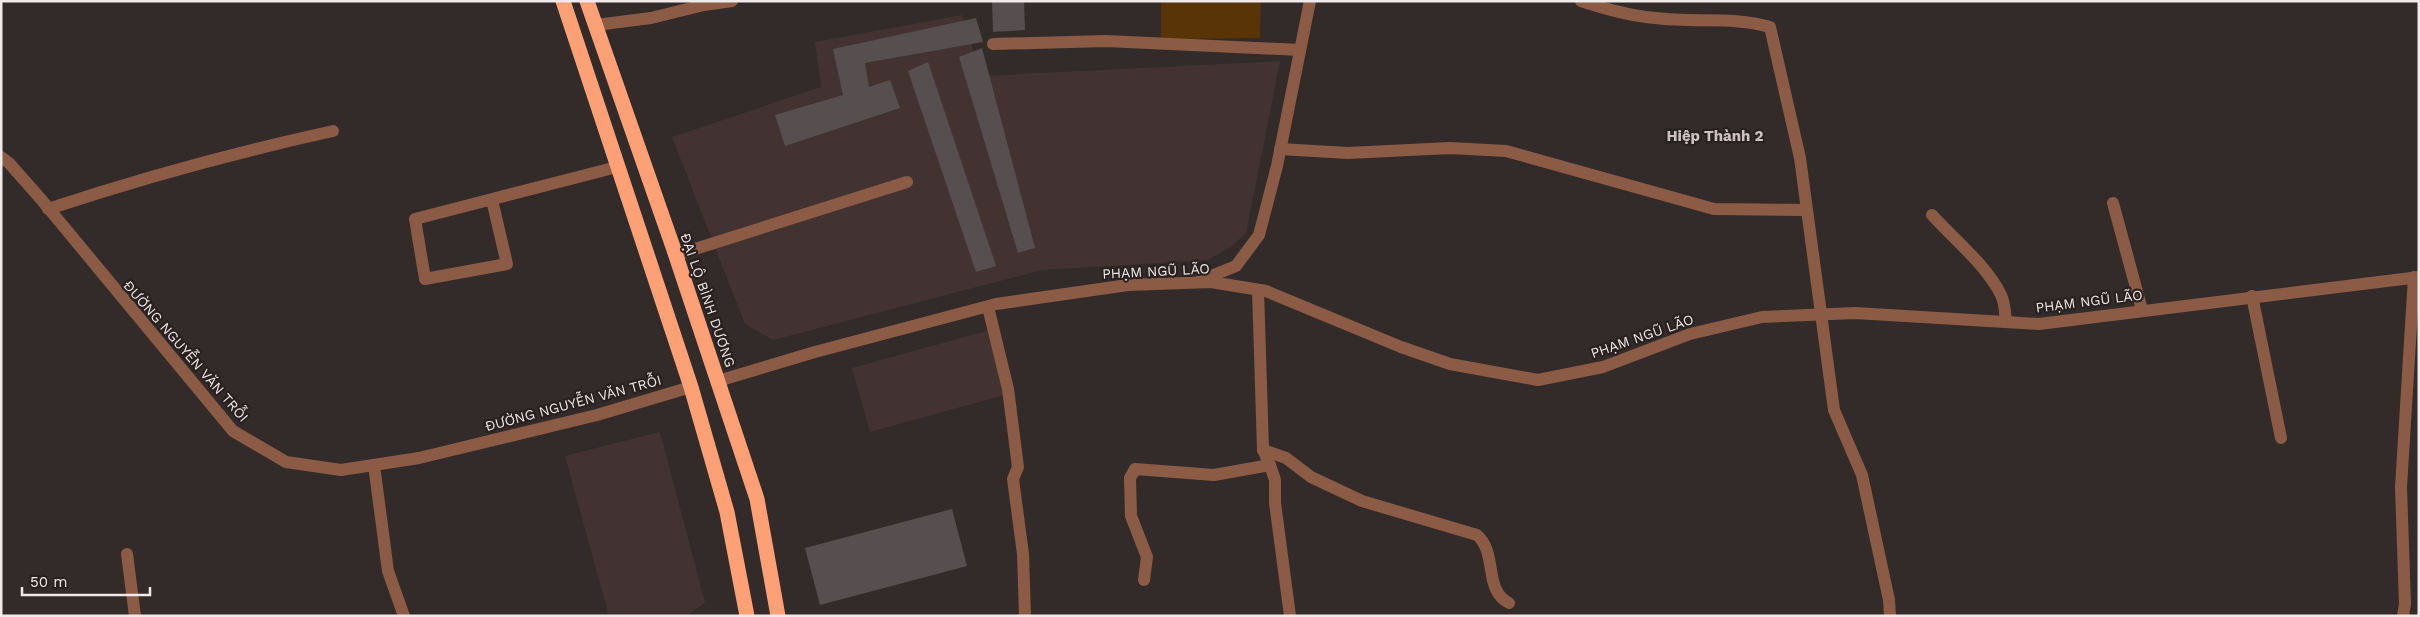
<svg xmlns="http://www.w3.org/2000/svg" width="2420" height="617" viewBox="0 0 2420 617" font-family="'Work Sans',sans-serif">
<rect width="100%" height="100%" fill="#332b2a"/>
<g fill="#423332">
<polygon points="962,15 981,76 1280,61 1246,233 1231,247 1207,260 1042,270 773,340 745,324 672,137 821,87 815,42"/>
<polygon points="990,330 1008,394 870,432 852,368"/>
<polygon points="660,432 705,603 686,616 609,616 565,456"/>
</g>
<polygon fill="#593406" points="1161,1 1261,1 1260,38 1161,39"/>
<g fill="#574e50">
<polygon points="992,1 1024,1 1025,30 993,32"/>
<polygon points="976,18 983,42 865,63 869,87 890,80 900,108 785,146 775,115 843,95 833,49"/>
<polygon points="982,48 1035,248 1018,253 959,57"/>
<polygon points="928,62 996,266 976,272 908,71"/>
<polygon points="952,509 967,566 820,605 805,548"/>
</g>
<g fill="none" stroke-linecap="round" stroke-linejoin="round">
<g stroke="#8b5b46" stroke-width="12">
<path d="M1581,1C1605,9 1631,16 1656,18C1695,23 1733,16 1770,27L1800,158L1834,410L1862,475L1889,600L1890,616"/>
<polyline points="596,25 651,18 704,5 732,1"/>
<polyline points="993,44 1106,41 1300,50"/>
<polyline points="1280,149 1348,153 1450,148 1506,151 1714,209 1806,210"/>
<polyline points="1,157 9,163 40,198 233,431 286,462 341,470 419,458 597,415 691,387"/>
<polyline points="492,200 507,264 425,279 415,219 617,167"/>
<polyline points="2113,203 2142,310"/>
<path d="M48,209C142,178 237,152 333,131"/>
<path d="M1932,215C1954,239 1987,266 2001,295C2005,303 2005,313 2006,322"/>
<polyline points="676,255 907,182"/>
<polyline points="1201,280 1236,266 1259,235 1277,166 1310,1"/>
<polyline points="2252,296 2281,438"/>
<polyline points="988,307 1008,389 1018,467 1013,479 1023,554 1025,616"/>
<polyline points="718,381 815,352 996,304 1128,285 1211,282 1266,291 1401,347 1450,364 1538,380 1603,367 1690,334 1762,317 1855,313 2039,324 2419,277"/>
<path d="M1263,450L1286,458L1311,477L1362,501L1477,535C1498,553 1483,590 1509,603"/>
<polyline points="374,465 388,571 404,616"/>
<polyline points="1270,465 1275,480 1275,503 1290,616"/>
<polyline points="127,554 135,616"/>
<polyline points="1144,580 1147,557 1131,516 1130,478 1135,469 1214,475 1270,465 1263,450 1258,290"/>
<polyline points="2403,616 2405,604 2401,487 2414,277"/>
</g>
<g stroke="#fea076" stroke-width="15">
<polyline points="563,1 691,387 727,512 747,616"/>
<polyline points="587,1 673,247 757,499 778,616"/>
</g>
</g>
<g text-anchor="middle" dominant-baseline="central" stroke-width="4.5" stroke-linejoin="round" paint-order="stroke">
<g font-size="14" fill="#f0eaea" stroke="#292120">
<text transform="translate(1156 271) rotate(-3)">PHẠM NGŨ LÃO</text>
<text transform="translate(708 300) rotate(71)">ĐẠI LỘ BÌNH DƯƠNG</text>
<text transform="translate(2089 301) rotate(-7)">PHẠM NGŨ LÃO</text>
<text transform="translate(1642 336) rotate(-19)">PHẠM NGŨ LÃO</text>
<text transform="translate(186 351) rotate(49)">ĐƯỜNG NGUYỄN VĂN TRỖI</text>
<text transform="translate(573 403) rotate(-15)">ĐƯỜNG NGUYỄN VĂN TRỖI</text>
</g>
<g font-size="15" font-weight="bold" fill="#cdc2c1" stroke="#292120">
<text x="1715" y="136">Hiệp Thành 2</text>
</g>
</g>
<rect width="2420" height="617" fill="none" stroke="#f0eaea" stroke-width="5"/>
<path d="M22 587v8h128v-8" fill="none" stroke="#f0eaea" stroke-width="2.5"/>
<text x="30" y="587" font-size="15" fill="#f0eaea" stroke="#292120" stroke-width="4" paint-order="stroke">50 m</text>
</svg>
